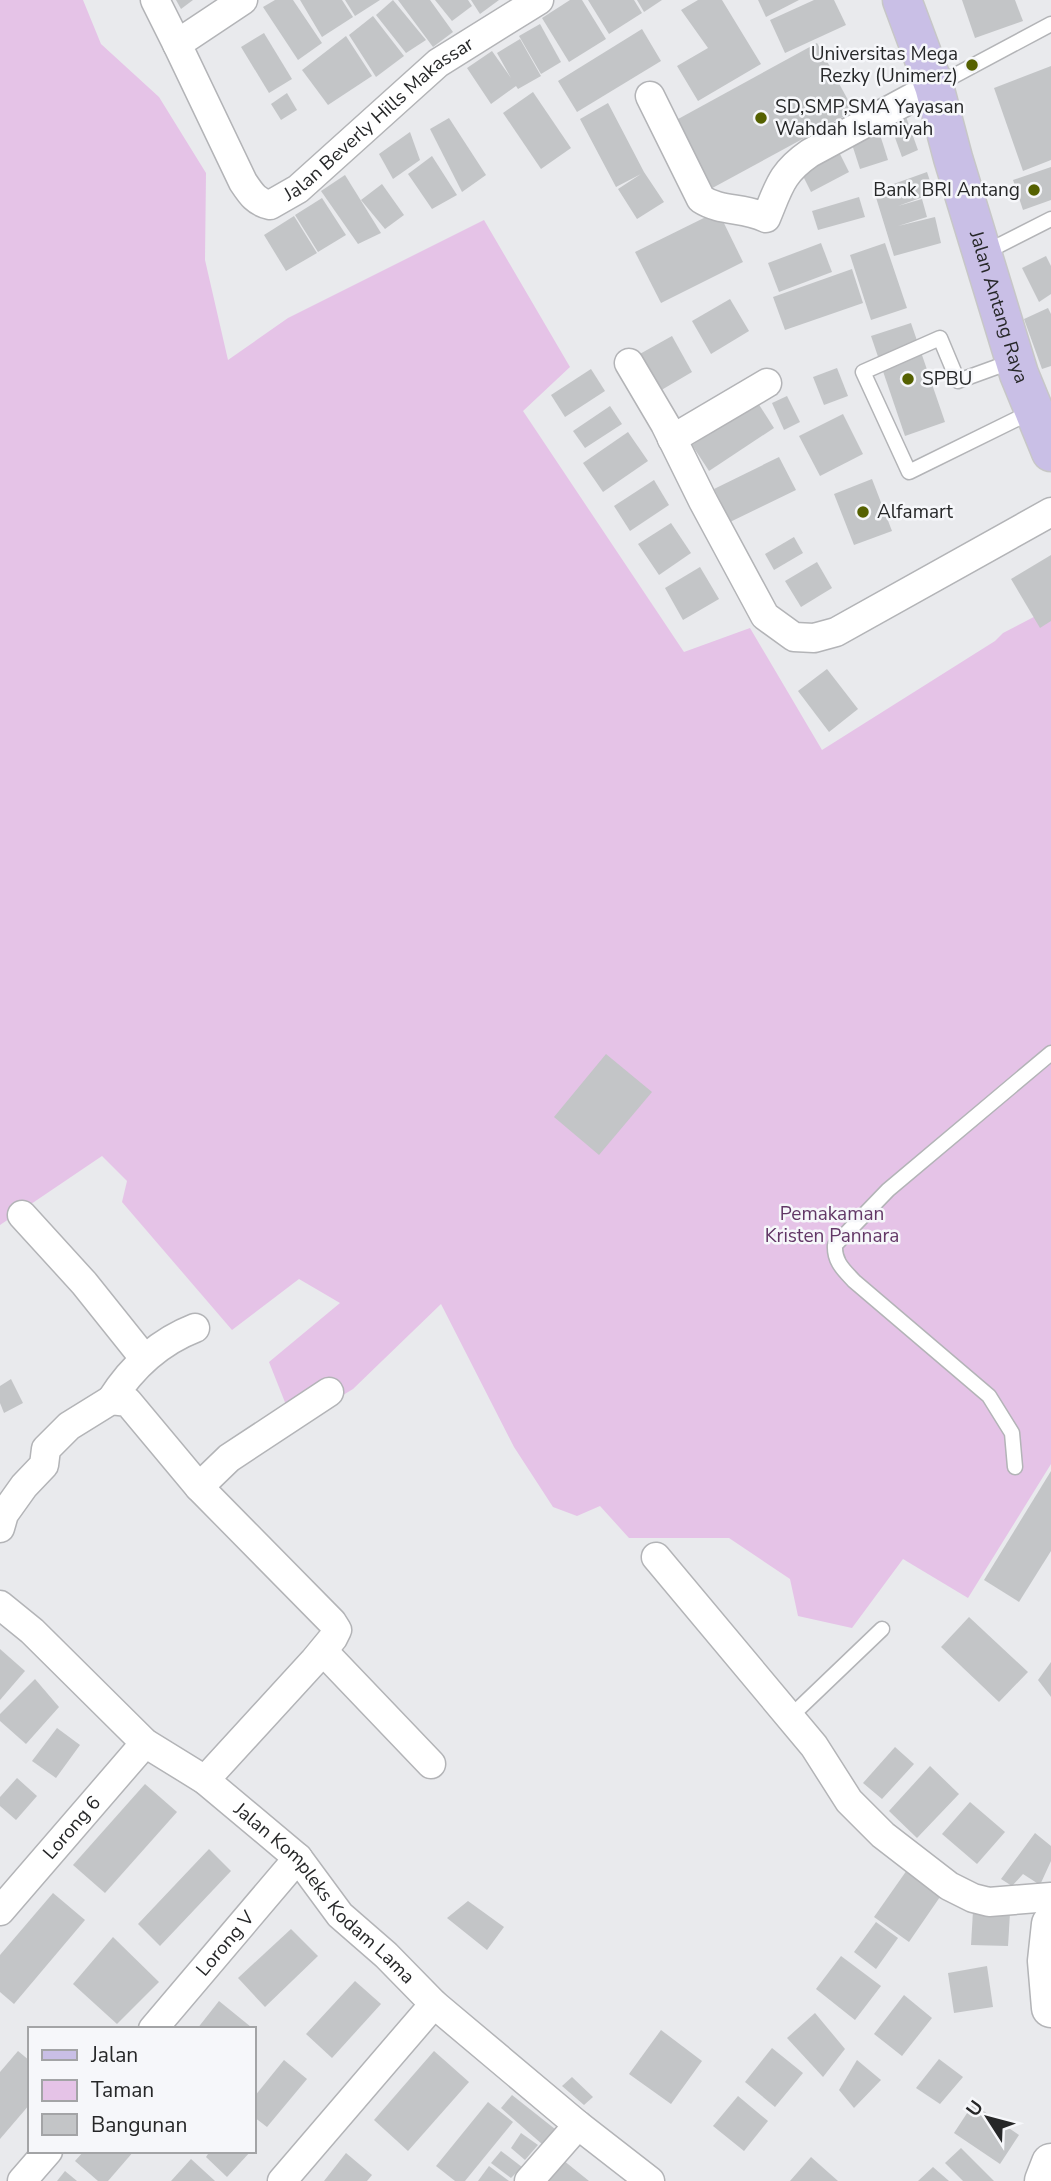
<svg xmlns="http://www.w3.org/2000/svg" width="1051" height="2181" viewBox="0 0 1051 2181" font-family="'Nunito Sans',sans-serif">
<rect width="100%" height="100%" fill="#e9eaed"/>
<polygon fill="#e5c3e7" points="0,0 83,0 101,44 159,97 206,173 205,260 228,360 288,318 484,220 570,367 523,411 684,652 750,628 822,750 995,641 1003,633 1051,608 1051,1464 968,1598 903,1559 852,1628 798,1616 790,1579 729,1538 629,1538 600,1506 577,1516 553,1507 514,1447 441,1304 353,1389 294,1425 269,1362 340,1303 299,1279 232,1330 122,1202 127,1181 102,1156 0,1225"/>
<g fill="#c3c5c7">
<polygon points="176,0 193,0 181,9"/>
<polygon points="275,0 293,0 322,43 298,60 263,7"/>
<polygon points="300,0 342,0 353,17 322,37"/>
<polygon points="345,0 380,0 355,16"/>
<polygon points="393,0 426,40 406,53 376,15"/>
<polygon points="398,0 430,0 453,32 433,47"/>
<polygon points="435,0 468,0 472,6 452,21"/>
<polygon points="471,0 499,0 480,14"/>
<polygon points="570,0 582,0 606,39 569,62 542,18"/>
<polygon points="588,0 634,0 642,13 609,34"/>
<polygon points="637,0 662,0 644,12"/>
<polygon points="698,0 722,0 761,64 698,101 677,66 708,48 681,10"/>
<polygon points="758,0 799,0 766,17"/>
<polygon points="814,0 834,0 846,25 785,53 770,20"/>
<polygon points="962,0 1015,0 1023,21 975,38"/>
<polygon points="373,16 404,56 376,77 349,35"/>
<polygon points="540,24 561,62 541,74 519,36"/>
<polygon points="642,29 661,61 577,112 558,81"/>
<polygon points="264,33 292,79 269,93 241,47"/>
<polygon points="346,36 372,76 328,105 302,70"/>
<polygon points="520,39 541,76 518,89 516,86 491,104 467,68 492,51 511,78 497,53"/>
<polygon points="817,43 854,111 705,192 669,124"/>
<polygon points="1051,66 1051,160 1023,171 994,88"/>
<polygon points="533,92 571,148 541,169 503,113"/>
<polygon points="287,93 297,110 281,120 271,104"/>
<polygon points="608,103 644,172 664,202 637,219 618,189 641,174 616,187 580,119"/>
<polygon points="905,114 918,150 902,157 889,121"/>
<polygon points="449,118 486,175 462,192 430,129"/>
<polygon points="877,125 888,160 860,169 849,135"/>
<polygon points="410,132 420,160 393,179 379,154"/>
<polygon points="837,148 849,172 811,192 799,168"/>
<polygon points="432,156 457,195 432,209 408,174"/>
<polygon points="1051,167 1051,200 1023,210 1013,180"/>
<polygon points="927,172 934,193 898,206 922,199 927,217 898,226 935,217 941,243 894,256 874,191"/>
<polygon points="345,175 381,233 358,244 321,191"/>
<polygon points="382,184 404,215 385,229 361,200"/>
<polygon points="859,197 865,217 818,230 812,211"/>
<polygon points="322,198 346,235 318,252 295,215"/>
<polygon points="718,211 743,262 661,303 635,252"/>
<polygon points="294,216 317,253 286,271 264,235"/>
<polygon points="821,243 832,272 779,292 768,263"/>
<polygon points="885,243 907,308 871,320 850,255"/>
<polygon points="1046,256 1051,266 1051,294 1039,302 1022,268"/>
<polygon points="852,269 863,303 785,330 773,297"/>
<polygon points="730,299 749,331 711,354 692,321"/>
<polygon points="1048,308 1051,314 1051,366 1042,369 1024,319"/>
<polygon points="911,323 945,422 905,436 871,336"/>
<polygon points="672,336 692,372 658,392 638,355"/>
<polygon points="837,368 848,396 824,405 813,377"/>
<polygon points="591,369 605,391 565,417 551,395"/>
<polygon points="787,396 800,422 784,430 772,403"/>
<polygon points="758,403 774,428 709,471 692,445"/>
<polygon points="610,406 622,424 585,448 573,431"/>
<polygon points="843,414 863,454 820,476 799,436"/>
<polygon points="628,432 648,461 603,492 583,463"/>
<polygon points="779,457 796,490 730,522 714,489"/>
<polygon points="872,479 892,531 854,545 834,494"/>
<polygon points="654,480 669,505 630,531 614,506"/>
<polygon points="671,523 691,553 659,575 638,544"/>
<polygon points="794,537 803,553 774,570 765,554"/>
<polygon points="1051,555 1051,621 1040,628 1011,579"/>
<polygon points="817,562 832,588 801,607 785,581"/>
<polygon points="700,567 719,599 683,620 665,588"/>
<polygon points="827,669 858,709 829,732 798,691"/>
<polygon points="606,1054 652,1092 599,1155 554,1117"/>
<polygon points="11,1379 23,1403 4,1413 0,1403 0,1386"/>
<polygon points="1051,1471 1051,1551 1019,1602 984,1580"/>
<polygon points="969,1617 1028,1672 999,1702 941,1647"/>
<polygon points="0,1649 25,1671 0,1700"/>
<polygon points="1051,1662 1051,1697 1038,1680"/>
<polygon points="35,1679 59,1707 26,1744 0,1721 0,1714"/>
<polygon points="57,1728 80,1745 56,1778 32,1761"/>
<polygon points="895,1747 914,1764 882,1799 863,1783"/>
<polygon points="930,1766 959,1794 917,1838 889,1811"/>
<polygon points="17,1778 37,1796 16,1820 0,1806 0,1797"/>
<polygon points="145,1784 177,1812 105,1893 73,1865"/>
<polygon points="970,1802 1005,1832 977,1864 942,1834"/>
<polygon points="1035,1833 1051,1846 1051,1861 1040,1885 1023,1874 1012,1886 1001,1879"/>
<polygon points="209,1849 231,1871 160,1946 138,1924"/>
<polygon points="907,1870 942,1894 909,1942 874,1917"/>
<polygon points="53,1893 85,1920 14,2004 0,1992 0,1955"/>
<polygon points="468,1901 504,1927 487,1950 447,1918"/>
<polygon points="973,1911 1010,1913 1008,1946 971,1945"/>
<polygon points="876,1922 898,1938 876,1969 854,1952"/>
<polygon points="291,1929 318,1956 265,2007 238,1978"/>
<polygon points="113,1937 159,1982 117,2024 73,1984"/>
<polygon points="841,1956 881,1986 855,2020 816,1989"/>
<polygon points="987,1966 993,2007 954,2013 948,1973"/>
<polygon points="355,1981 381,2004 332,2058 306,2034"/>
<polygon points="904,1995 932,2018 902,2056 874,2034"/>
<polygon points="219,2001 251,2027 250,2029 197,2029"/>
<polygon points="815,2013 845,2049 823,2077 787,2038"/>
<polygon points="661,2030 702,2061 671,2104 629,2074"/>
<polygon points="772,2048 803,2073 775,2107 745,2082"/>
<polygon points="18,2051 30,2061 30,2104 0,2139 0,2072"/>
<polygon points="434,2051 469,2082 408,2151 374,2120"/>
<polygon points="939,2059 963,2077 940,2104 916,2088"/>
<polygon points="284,2060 307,2079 267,2127 254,2117 254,2097"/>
<polygon points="857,2060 881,2080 854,2108 839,2090"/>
<polygon points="572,2077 593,2097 584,2105 562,2086"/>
<polygon points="512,2095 555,2129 543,2145 501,2108"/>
<polygon points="738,2096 768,2121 744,2151 713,2126"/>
<polygon points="488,2102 513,2122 465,2181 455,2181 436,2166"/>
<polygon points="973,2104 1019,2135 1000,2164 954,2133"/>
<polygon points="521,2133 538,2145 525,2160 511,2148"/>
<polygon points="961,2148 994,2181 963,2181 945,2163"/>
<polygon points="84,2151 134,2151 108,2181 98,2181 75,2161"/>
<polygon points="210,2151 251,2151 227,2177 206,2157"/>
<polygon points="501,2151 522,2167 511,2178 491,2163"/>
<polygon points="346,2153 372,2175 367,2181 324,2181"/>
<polygon points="811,2157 838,2181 790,2181"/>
<polygon points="191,2159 215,2181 171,2181"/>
<polygon points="563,2160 589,2181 546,2181"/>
<polygon points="489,2166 509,2181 478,2181"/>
<polygon points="933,2167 949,2181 918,2181"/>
<polygon points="65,2171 77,2181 57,2181"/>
</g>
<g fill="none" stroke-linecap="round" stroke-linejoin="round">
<defs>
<g id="service">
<polyline points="935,86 1051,24"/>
<polyline points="984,253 1051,219"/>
<polyline points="1013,361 958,381 940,338 863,372 909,472 1033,411"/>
<path d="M1015,1467L1012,1433L989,1396L854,1281C844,1270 834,1262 835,1245L888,1190L1051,1053"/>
<polyline points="790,1717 882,1629"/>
</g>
<g id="minor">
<polyline points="155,0 177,44"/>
<path id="s1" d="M243,0L177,44L243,182C251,194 256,202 270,205L298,189L438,63L539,0"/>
<path d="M650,96L701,199C721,212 745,207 766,218C779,187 781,173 810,153L934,86"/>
<polyline points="629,363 665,424 703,501 765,616 794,637 814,638 836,632 1051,512"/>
<polyline points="672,439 767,383"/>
<polyline points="22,1215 84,1283 144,1358"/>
<path d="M111,1400C132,1367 159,1342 195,1328"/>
<polyline points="0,1528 4,1514 24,1486 44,1465 46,1449 69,1426 111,1400 128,1402 199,1487"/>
<polyline points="656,1557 814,1746 849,1801 883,1835 949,1886 973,1898 989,1902 1051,1897"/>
<path id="s2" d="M0,1605L32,1631L145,1743L205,1780L298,1858L340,1915L386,1955L434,2004L578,2125L650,2181"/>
<polyline points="323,1651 431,1764"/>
<polyline points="205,1780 314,1661 333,1638 337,1630 332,1622 199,1487 229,1458 329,1392"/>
<path id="s3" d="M0,1911L145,1743"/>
<path id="s4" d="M153,2029L298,1858"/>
<polyline points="22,2181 48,2151"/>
<polyline points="282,2181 434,2004"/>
<polyline points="529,2181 578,2125"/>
</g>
<g id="secondary">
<polyline points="1051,1924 1047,1961 1051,2008"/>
<polyline points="1044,2181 1051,2163"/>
</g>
<g id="primary">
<path id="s5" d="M902,0L934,86L953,158L1019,374L1051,452"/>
</g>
</defs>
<use href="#service" stroke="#b3b4b7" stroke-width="17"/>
<use href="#minor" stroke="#b3b4b7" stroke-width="31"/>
<use href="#secondary" stroke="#b3b4b7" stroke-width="41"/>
<use href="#primary" stroke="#c7c7c7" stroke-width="41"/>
<use href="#service" stroke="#fff" stroke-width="14"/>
<use href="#minor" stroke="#fff" stroke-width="28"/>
<use href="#secondary" stroke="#fff" stroke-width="38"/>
<use href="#primary" stroke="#c9bfe6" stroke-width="38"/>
</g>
<g fill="#556101" stroke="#f6f7fa" stroke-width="2.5">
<circle cx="972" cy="65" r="7"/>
<circle cx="761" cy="118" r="7"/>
<circle cx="1034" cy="190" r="7"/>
<circle cx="908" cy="379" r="7"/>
<circle cx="863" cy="512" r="7"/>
</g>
<g text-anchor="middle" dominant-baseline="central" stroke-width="5" stroke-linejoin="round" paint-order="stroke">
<g font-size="19" fill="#262728" stroke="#f6f7fa" text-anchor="start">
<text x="958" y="54" text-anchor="end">Universitas Mega<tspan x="958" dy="22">Rezky (Unimerz)</tspan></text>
<text x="775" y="107">SD,SMP,SMA Yayasan<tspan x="775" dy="22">Wahdah Islamiyah</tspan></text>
<text x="1020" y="190" text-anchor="end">Bank BRI Antang</text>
<text x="922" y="379">SPBU</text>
<text x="877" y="512">Alfamart</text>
</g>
<g font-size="19" fill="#262728" stroke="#f6f7fa">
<text stroke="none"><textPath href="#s1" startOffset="408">Jalan Beverly Hills Makassar</textPath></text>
<text stroke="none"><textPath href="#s5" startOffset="322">Jalan Antang Raya</textPath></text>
<text stroke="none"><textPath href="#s3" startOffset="110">Lorong 6</textPath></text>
<text stroke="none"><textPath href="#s2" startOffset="436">Jalan Kompleks Kodam Lama</textPath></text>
<text stroke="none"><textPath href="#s4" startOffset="112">Lorong V</textPath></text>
</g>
<g font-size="19" fill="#623766" stroke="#f6f7fa">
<text x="832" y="1214">Pemakaman<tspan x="832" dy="22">Kristen Pannara</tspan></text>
</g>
</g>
<rect x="28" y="2027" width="228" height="126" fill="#f6f7fa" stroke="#a3a4a6" stroke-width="2"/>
<rect x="42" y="2050" width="35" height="10" fill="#c9bfe6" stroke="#a3a4a6" stroke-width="2"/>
<text x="91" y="2062" font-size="21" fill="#262728">Jalan</text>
<rect x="42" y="2080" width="35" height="21" fill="#e5c3e7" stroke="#a3a4a6" stroke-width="2"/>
<text x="91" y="2097" font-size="21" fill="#262728">Taman</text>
<rect x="42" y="2114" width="35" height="21" fill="#c3c5c7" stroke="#a3a4a6" stroke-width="2"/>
<text x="91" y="2132" font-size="21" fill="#262728">Bangunan</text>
<g transform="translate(988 2118) rotate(306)" stroke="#f6f7fa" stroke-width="5" paint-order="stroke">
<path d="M0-5L12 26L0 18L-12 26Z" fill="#262728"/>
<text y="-10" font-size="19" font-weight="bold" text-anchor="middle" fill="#262728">U</text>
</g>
</svg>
